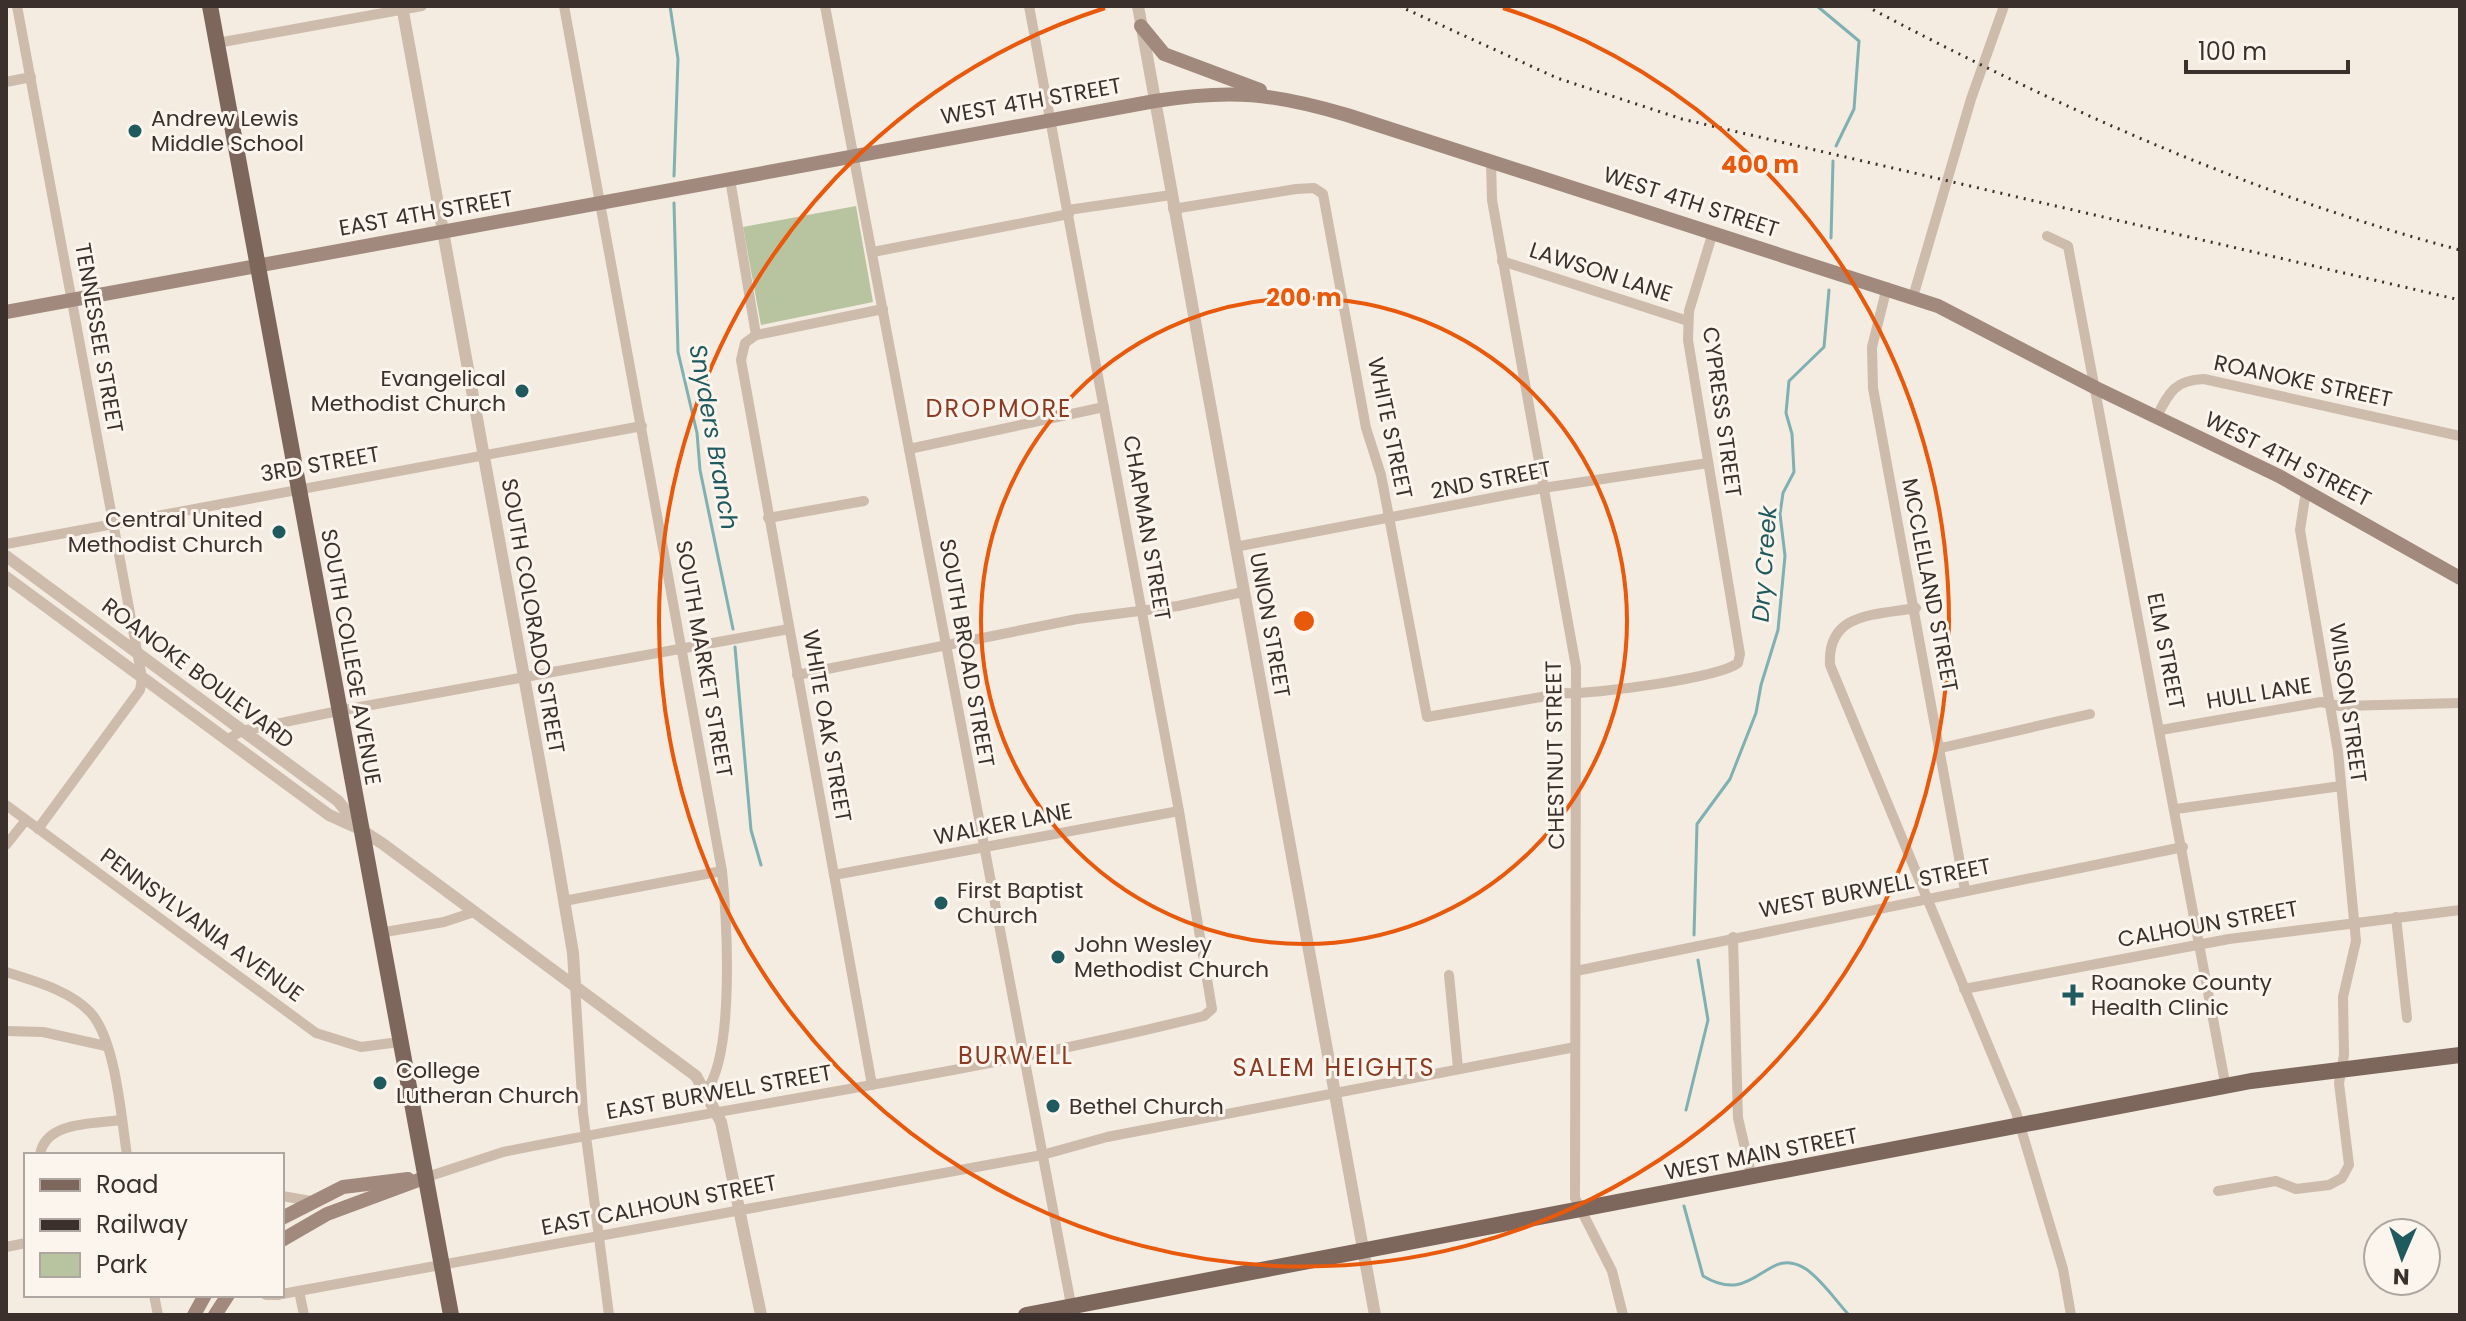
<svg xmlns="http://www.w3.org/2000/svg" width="2466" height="1321" viewBox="0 0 2466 1321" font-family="Poppins,sans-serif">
<rect width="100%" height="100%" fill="#f4ebe1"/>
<polygon fill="#b8c4a0" points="856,206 873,302 761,325 743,227"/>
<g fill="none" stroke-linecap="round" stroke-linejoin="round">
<g stroke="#7fb0b2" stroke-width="3">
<polyline points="670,6 678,59 674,176"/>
<polyline points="1817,6 1859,41 1854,109 1836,146"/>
<polyline points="674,203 678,352 697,433 700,470 733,629"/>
<polyline points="1831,238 1833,161"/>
<polyline points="735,647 751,830 761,865"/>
<polyline points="1694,935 1697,824 1730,779 1756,713 1761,685 1778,630 1785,556 1780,514 1783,493 1794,472 1792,434 1786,413 1789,381 1824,347 1829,290"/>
<polyline points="1686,1110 1708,1020 1698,960"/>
<path d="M1684,1206L1703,1276C1756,1308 1766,1243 1806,1269C1822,1280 1836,1301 1849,1315"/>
</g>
<g stroke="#cdbbac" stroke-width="10">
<polyline points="17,6 142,678 140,690 38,829"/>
<path d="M564,6L722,871C727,920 735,1054 706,1091"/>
<polyline points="825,6 1073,1315"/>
<polyline points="217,43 422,6"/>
<polyline points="6,82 31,77"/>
<polyline points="1491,161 1492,200 1576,667 1575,1198 1612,1271 1623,1315"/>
<polyline points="730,179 756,335"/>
<path d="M1173,209L1296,189L1314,188L1323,194L1366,428L1381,475L1427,717L1564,693C1591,695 1719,678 1738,663L1740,654L1688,340L1689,311L1713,232"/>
<polyline points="1068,210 1171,195"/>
<polyline points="2047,236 2068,246 2226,1088"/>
<polyline points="873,252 1069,214"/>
<polyline points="1502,261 1688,321"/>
<polyline points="1887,287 1872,347 1873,388 1965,890"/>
<polyline points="1913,297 1971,99 2004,6"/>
<path d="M2156,418C2169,393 2174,380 2204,379L2460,436"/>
<polyline points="909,449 1104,407"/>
<polyline points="768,518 864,501"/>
<polyline points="6,544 642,426"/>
<polyline points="1235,547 1543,488 1708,463"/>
<path d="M1916,608C1875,615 1827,612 1830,665L2016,1112L2063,1269L2071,1315"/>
<polyline points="797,675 1077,619 1178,606 1243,592"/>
<polyline points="2161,730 2321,702 2340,706 2460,703"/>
<polyline points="226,740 242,731 338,711 789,629"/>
<polyline points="1941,748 2090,714"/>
<polyline points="6,805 316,1033 361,1047 399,1042"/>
<polyline points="2176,809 2341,786"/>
<polyline points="6,845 26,820"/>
<polyline points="834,875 1179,811"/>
<polyline points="564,901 722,871"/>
<polyline points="2396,917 2407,1018"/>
<polyline points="379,933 444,922 474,912"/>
<polyline points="1733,937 1738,1118 1752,1178"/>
<polyline points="1576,971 2183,847"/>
<path d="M6,972C34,981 69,990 90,1012C116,1040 121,1117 127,1155"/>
<polyline points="1449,975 1458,1068"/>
<polyline points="575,985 583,1113 609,1315"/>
<polyline points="1964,989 2229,939 2460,910"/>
<polyline points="6,1031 43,1032 106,1046"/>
<polyline points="872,1085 741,360 745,343 756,335 883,309"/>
<path d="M40,1155C45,1121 94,1124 121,1120"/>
<path d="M424,1178L503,1152C736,1105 973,1074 1204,1016L1212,1009L1179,811L1029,6"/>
<polyline points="2218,1191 2276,1181 2296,1189 2329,1185 2342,1178 2349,1165 2339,1083 2344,1055 2343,997 2356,941 2338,752 2300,530 2306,491"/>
<polyline points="282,1196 311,1201"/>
<polyline points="6,1247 26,1243"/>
<polyline points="299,1291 304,1315"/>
<polyline points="282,1294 1042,1155 1107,1137 1575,1047"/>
<polyline points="154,1295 158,1315"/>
<polyline points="266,1295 279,1295"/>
</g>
<g stroke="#cdbbac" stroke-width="12">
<polyline points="402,6 555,847 573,953 575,985"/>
<polyline points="1138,6 1375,1315"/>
<polyline points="6,556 338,801 358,826"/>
<polyline points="6,577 329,815 360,829 383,844 696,1076 721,1122 761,1315"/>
</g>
<g stroke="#a18a7d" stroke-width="14">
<polyline points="1141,26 1164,54 1260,90"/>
<path d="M6,312L1155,101C1231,89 1273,93 1347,115L1938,306L2096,388L2279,476L2460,578"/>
<polyline points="282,1218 343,1187 408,1179"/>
<polyline points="282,1240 327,1214 424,1178"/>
<polyline points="194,1315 205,1295"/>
<polyline points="215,1315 228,1295"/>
</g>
<g stroke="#7d675c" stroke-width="16">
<polyline points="210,6 451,1315"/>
<polyline points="1026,1315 2251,1081 2460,1055"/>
</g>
<g stroke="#3b302b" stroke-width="3" stroke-dasharray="2 6" stroke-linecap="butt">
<polyline points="1399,6 1557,78 1682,119 2460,300"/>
<path d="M1866,6C2055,106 2252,195 2460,250"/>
</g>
</g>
<g fill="none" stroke="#e8590c" stroke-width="4">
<circle cx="1304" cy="621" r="323"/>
<path d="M1503 8A645 645 0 1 1 1105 8"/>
</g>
<g fill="#1f5a5e" stroke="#fbf5ee" stroke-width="3">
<circle cx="135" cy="131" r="8"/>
<circle cx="522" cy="391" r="8"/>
<circle cx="279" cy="532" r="8"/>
<circle cx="941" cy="903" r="8"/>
<circle cx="1058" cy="957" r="8"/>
<path d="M2069 983h8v8h8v8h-8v8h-8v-8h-8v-8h8z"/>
<circle cx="380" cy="1083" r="8"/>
<circle cx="1053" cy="1106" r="8"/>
</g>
<g text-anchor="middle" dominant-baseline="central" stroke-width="6" stroke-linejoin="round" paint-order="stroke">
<g font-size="22" fill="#3b302b" stroke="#fbf5ee">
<text transform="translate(1031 101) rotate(-10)">WEST 4TH STREET</text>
<text transform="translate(1691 202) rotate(18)">WEST 4TH STREET</text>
<text transform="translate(426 213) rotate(-10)">EAST 4TH STREET</text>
<text transform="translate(1601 272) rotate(18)">LAWSON LANE</text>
<text transform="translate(99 338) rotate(80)">TENNESSEE STREET</text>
<text transform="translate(2303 381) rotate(12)">ROANOKE STREET</text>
<text transform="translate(1722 412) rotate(82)">CYPRESS STREET</text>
<text transform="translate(1390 428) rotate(78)">WHITE STREET</text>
<text transform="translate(2288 459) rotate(27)">WEST 4TH STREET</text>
<text transform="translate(320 464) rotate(-10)">3RD STREET</text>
<text transform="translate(1491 480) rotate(-11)">2ND STREET</text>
<text transform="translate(1147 528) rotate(80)">CHAPMAN STREET</text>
<text transform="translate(1930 585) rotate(79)">MCCLELLAND STREET</text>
<text transform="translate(533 616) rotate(80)">SOUTH COLORADO STREET</text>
<text transform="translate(1270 625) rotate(80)">UNION STREET</text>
<text transform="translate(2166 651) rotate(79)">ELM STREET</text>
<text transform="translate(967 653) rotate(80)">SOUTH BROAD STREET</text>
<text transform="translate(351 657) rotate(80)">SOUTH COLLEGE AVENUE</text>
<text transform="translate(704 659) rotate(80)">SOUTH MARKET STREET</text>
<text transform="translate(198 673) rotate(37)">ROANOKE BOULEVARD</text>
<text transform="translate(2259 693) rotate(-9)">HULL LANE</text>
<text transform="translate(2348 703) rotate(82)">WILSON STREET</text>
<text transform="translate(827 726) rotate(80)">WHITE OAK STREET</text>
<text transform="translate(1555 755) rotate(-91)">CHESTNUT STREET</text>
<text transform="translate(1003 824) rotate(-11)">WALKER LANE</text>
<text transform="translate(1875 888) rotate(-11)">WEST BURWELL STREET</text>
<text transform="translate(2208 924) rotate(-10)">CALHOUN STREET</text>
<text transform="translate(202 925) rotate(36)">PENNSYLVANIA AVENUE</text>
<text transform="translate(719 1092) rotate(-10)">EAST BURWELL STREET</text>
<text transform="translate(1761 1154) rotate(-11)">WEST MAIN STREET</text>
<text transform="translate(659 1205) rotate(-11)">EAST CALHOUN STREET</text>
</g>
<g font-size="22" fill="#3b302b" stroke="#fbf5ee" text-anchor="start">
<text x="151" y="118">Andrew Lewis<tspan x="151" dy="25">Middle School</tspan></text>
<text x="506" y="378" text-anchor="end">Evangelical<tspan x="506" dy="25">Methodist Church</tspan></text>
<text x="263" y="519" text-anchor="end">Central United<tspan x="263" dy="25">Methodist Church</tspan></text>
<text x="957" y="890">First Baptist<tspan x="957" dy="25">Church</tspan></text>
<text x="1074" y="944">John Wesley<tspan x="1074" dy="25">Methodist Church</tspan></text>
<text x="2091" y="982">Roanoke County<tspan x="2091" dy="25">Health Clinic</tspan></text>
<text x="396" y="1070">College<tspan x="396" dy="25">Lutheran Church</tspan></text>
<text x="1069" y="1106">Bethel Church</text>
</g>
<g font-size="24" letter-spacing="2" fill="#8c3b22" stroke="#fbf5ee">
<text x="999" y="408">DROPMORE</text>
<text x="1016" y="1055">BURWELL</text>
<text x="1334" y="1067">SALEM HEIGHTS</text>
</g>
<g font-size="24" font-style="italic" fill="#1f5a5e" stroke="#fbf5ee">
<text transform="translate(714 437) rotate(80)">Snyders Branch</text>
<text transform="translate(1764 564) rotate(-86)">Dry Creek</text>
</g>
</g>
<circle cx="1304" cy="621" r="12" fill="#e8590c" stroke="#fbf5ee" stroke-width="4"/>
<g font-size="24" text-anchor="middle" font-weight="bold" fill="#e8590c" stroke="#fbf5ee" stroke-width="6" stroke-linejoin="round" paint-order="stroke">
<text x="1760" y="173">400 m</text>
<text x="1304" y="306">200 m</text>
</g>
<rect width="2466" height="1321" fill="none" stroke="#3b302b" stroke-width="16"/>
<rect x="24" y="1153" width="260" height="144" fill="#fbf5ee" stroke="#aea6a0" stroke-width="2"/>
<rect x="40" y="1179" width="40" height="12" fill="#7d675c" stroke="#aea6a0" stroke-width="2"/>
<text x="96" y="1193" font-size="24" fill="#3b302b">Road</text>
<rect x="40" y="1219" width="40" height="12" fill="#3b302b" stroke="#aea6a0" stroke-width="2"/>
<text x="96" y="1233" font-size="24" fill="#3b302b">Railway</text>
<rect x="40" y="1253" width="40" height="24" fill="#b8c4a0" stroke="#aea6a0" stroke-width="2"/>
<text x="96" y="1273" font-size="24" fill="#3b302b">Park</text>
<g transform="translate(2402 1257) rotate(182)"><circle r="38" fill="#fbf5ee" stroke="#aea6a0" stroke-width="2"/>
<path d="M0-6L14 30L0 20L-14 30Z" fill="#1f5a5e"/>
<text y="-12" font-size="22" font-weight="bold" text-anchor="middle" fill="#3b302b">N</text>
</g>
<path d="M2186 60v12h162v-12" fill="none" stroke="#3b302b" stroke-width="4"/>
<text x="2198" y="60" font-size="24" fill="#3b302b" stroke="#fbf5ee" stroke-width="6" paint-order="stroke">100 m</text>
</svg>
